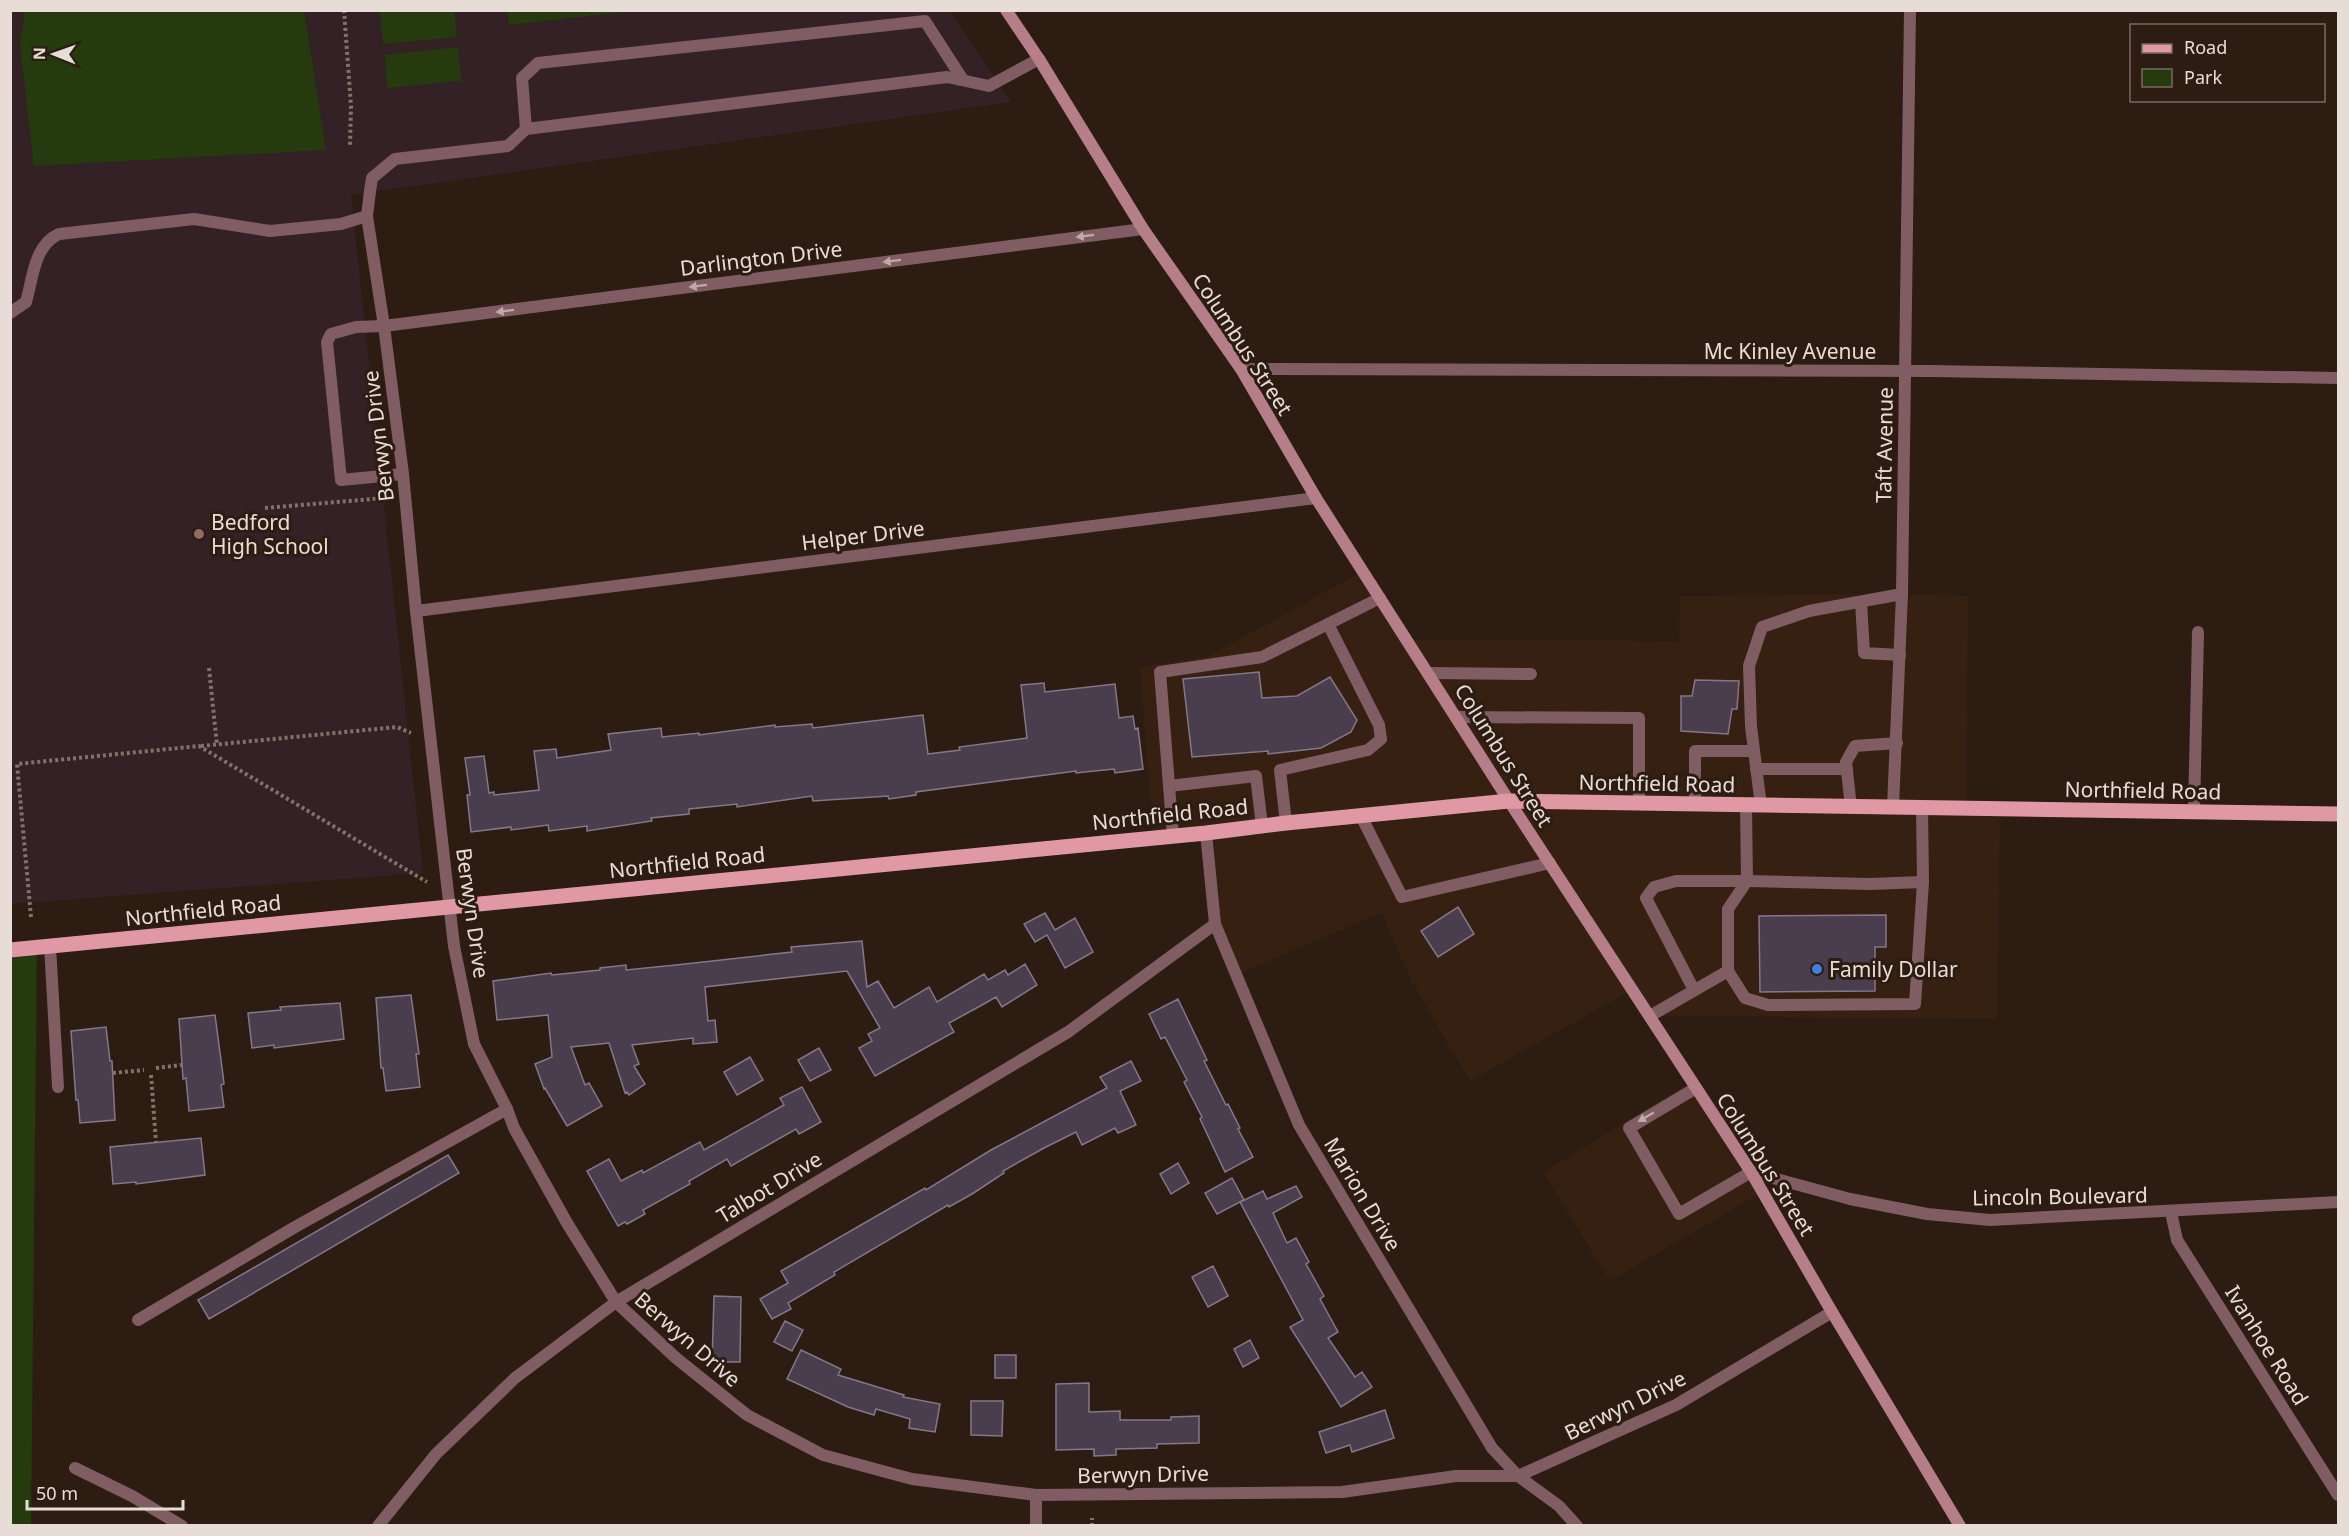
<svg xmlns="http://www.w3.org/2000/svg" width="2349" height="1536" viewBox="0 0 2349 1536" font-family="'Noto Sans',sans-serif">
<rect width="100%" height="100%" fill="#2c1c12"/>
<g fill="#352011">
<polygon points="1363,571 1407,639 1679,641 1680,596 1902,594 1968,596 1966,808 2000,809 1997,1019 1650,1016 1632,990 1470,1081 1411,981 1382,913 1236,975 1215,924 1206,833 1153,838 1140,667 1208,656"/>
<polygon points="1692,1081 1763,1192 1610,1281 1543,1172"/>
</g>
<polygon fill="#342126" points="11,11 950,11 1011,102 351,195 423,873 11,904"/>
<g fill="#253a0d">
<polygon points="507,10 632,10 632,11 509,25"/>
<polygon points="25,11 304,11 326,150 34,166 20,46"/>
<polygon points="380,11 454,11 457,37 383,44"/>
<polygon points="458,47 461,81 387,88 385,55"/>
<polygon points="37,948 31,1525 11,1526 10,950"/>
</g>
<g fill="#4a3e4e" stroke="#857789" stroke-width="1.5">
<polygon points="1259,672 1262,698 1297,696 1330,677 1357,720 1351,732 1321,748 1268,754 1268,751 1192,757 1183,679"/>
<polygon points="1695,680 1739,681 1737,709 1732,709 1728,734 1681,731 1681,696 1692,696"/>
<polygon points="1044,683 1045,692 1115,684 1119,718 1133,716 1135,729 1138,728 1143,769 1115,773 1114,769 1076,773 1076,771 916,792 916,795 889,799 888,796 813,801 812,796 737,807 737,804 689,809 689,814 651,818 652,821 587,831 587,826 549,831 548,825 511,830 511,827 471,832 467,795 470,795 465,758 484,756 489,793 494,792 494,795 539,790 534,751 556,749 557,758 611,750 608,734 661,728 662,737 699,733 699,735 775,725 775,727 812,724 813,728 923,715 928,754 960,750 959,747 1027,738 1021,685"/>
<polygon points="1458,907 1474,934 1438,957 1421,931"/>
<polygon points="1045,913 1055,930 1075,918 1093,952 1065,968 1047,935 1035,942 1024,924"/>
<polygon points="1886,915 1886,947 1875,947 1875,991 1760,992 1759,916"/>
<polygon points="862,941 867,987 878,981 894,1008 929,987 937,1002 984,974 988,980 1005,970 1008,975 1025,964 1037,985 1002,1007 996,997 982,1005 949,1023 954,1032 875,1076 859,1048 872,1041 868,1034 880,1028 847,971 705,987 708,1021 715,1020 717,1042 693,1044 693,1038 632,1045 639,1064 634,1066 645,1084 629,1095 627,1092 625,1093 609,1043 571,1047 585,1085 589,1083 602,1106 567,1126 545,1088 544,1089 535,1064 552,1057 548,1015 497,1020 493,981 551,973 552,975 600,970 600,968 626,965 626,970 676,965 792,952 791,947"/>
<polygon points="411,995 419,1054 416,1054 420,1087 386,1091 383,1068 381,1068 376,998"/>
<polygon points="1178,999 1207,1060 1204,1061 1226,1105 1228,1104 1240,1128 1238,1129 1253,1157 1225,1172 1200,1119 1202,1117 1184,1082 1187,1080 1165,1037 1161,1039 1149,1014"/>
<polygon points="340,1003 344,1039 274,1048 274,1045 252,1048 248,1013 281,1010 280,1007"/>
<polygon points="215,1015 223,1075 224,1084 221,1085 224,1107 189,1111 186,1078 183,1079 179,1019"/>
<polygon points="106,1027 110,1061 112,1061 115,1120 80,1123 78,1100 76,1100 71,1031"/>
<polygon points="819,1048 831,1070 810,1081 798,1060"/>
<polygon points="750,1057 763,1080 737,1095 724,1072"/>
<polygon points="1131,1061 1141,1081 1120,1091 1136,1125 1118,1133 1115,1128 1082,1145 1076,1132 1044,1148 1003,1171 1004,1173 972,1194 949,1207 948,1205 834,1272 835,1275 788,1303 791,1309 772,1319 760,1299 788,1283 781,1271 925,1188 926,1190 991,1150 1107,1088 1100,1077"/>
<polygon points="802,1087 821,1122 799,1134 796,1129 731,1166 727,1159 689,1181 690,1184 643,1210 645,1214 627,1224 625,1222 618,1226 587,1171 609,1159 621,1181 642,1170 643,1173 700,1142 704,1150 784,1105 780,1098"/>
<polygon points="201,1138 205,1175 136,1184 136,1182 113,1184 110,1147"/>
<polygon points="448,1155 459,1173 209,1319 198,1300"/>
<polygon points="1178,1163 1189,1183 1171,1194 1160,1174"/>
<polygon points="1232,1178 1244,1200 1217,1214 1205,1193"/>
<polygon points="1296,1186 1302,1197 1273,1213 1287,1243 1296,1238 1309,1262 1306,1264 1324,1296 1320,1299 1338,1332 1328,1338 1355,1377 1362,1372 1372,1387 1341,1407 1290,1327 1303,1320 1240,1202 1263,1191 1267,1199"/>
<polygon points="1213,1266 1228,1296 1208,1307 1192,1277"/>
<polygon points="714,1296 741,1297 740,1362 712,1362"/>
<polygon points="785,1321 803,1330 792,1351 774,1342"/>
<polygon points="1250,1340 1259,1358 1243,1367 1234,1349"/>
<polygon points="801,1350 841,1369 838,1375 904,1395 903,1397 940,1404 935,1432 909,1428 910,1419 876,1409 874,1415 848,1407 787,1379"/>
<rect x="995" y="1355" width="21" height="23"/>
<polygon points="1089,1383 1089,1412 1120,1411 1120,1420 1171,1420 1171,1417 1199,1416 1199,1443 1157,1444 1157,1448 1116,1449 1116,1455 1094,1456 1094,1449 1056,1450 1056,1384"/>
<polygon points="971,1401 1003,1401 1002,1436 971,1435"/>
<polygon points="1385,1410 1394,1438 1352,1452 1350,1445 1326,1453 1319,1432"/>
</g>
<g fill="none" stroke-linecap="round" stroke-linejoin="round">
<g stroke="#81736a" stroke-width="4" stroke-dasharray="3 3" stroke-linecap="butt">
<polyline points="344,10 351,106 350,146"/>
<polyline points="265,508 383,498"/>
<polyline points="209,668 217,745"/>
<polyline points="201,746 397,727 411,733"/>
<polyline points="31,917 17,764 199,746 427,882"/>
<polyline points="156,1068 182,1065"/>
<polyline points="113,1073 144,1070"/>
<polyline points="151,1075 156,1142"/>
<polyline points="1092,1526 1092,1518"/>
</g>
<g stroke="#7f5d62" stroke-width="12">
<polyline points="526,129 522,78 538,63 925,21 963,80"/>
<polyline points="370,191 372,178 395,159 508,146 526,129 947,77 989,86 1039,59"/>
<path d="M10,313L26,302C33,278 34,245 59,234L194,219L270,231L341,224L367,216"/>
<polyline points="384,326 356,327 331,334 327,342 341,480 403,474"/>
<polyline points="1861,602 1864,653 1900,655"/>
<polyline points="1428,673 1531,674"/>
<polyline points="1457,717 1639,718 1639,803"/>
<polyline points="1756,769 1847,769"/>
<polyline points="1169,786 1256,776 1262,826"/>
<polyline points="1695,804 1695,751 1754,751"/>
<polyline points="1746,805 1747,881 1869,884 1923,882 1922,808"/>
<polyline points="1761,806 1751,726 1749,666 1762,627 1809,611 1902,594"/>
<polyline points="1851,807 1846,762 1855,746 1897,743"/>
<polyline points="2194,812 2198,632"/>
<polyline points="1361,816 1402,897 1550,863"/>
<polyline points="1286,823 1280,770 1368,750 1381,739 1379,725 1328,624"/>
<polyline points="1173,836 1160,672 1262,657 1380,598"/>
<polyline points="50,946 58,1087"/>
<polyline points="1728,971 1745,998 1768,1005 1915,1004 1923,882"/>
<polyline points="1694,990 1646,898 1654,887 1676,881 1747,881"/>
<polyline points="1650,1016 1728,971 1728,909 1747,881"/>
<polyline points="1696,1088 1629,1128 1679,1214 1751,1172"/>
<polyline points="138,1320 295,1227 507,1109"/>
<polyline points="75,1468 132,1496 182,1526"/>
</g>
<g stroke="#7f5d62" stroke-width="12">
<polyline points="370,191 367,216 384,326 403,474 416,611 454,946 474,1044 507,1109 514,1128 567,1223 616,1302 676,1358 747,1415 823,1455 912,1479 1036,1495 1342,1492 1456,1476 1518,1476 1676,1405 1832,1312"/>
<polyline points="384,326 1143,229"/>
<polyline points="1241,369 1931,371 2338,378"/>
<polyline points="416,611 1316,498"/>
<polyline points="1893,807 1902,594 1910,10"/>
<polyline points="1206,833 1215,924 1299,1125 1492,1448 1518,1476 1559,1506 1577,1526"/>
<polyline points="1751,1172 1850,1199 1927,1214 1990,1220 2338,1202"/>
<polyline points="2171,1212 2177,1240 2338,1495"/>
<polyline points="378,1526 436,1454 515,1378 616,1302 1068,1032 1215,924"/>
<polyline points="1036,1526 1036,1495"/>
</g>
<polyline stroke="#b57e88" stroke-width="12" points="1006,10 1039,59 1143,229 1241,369 1316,498 1509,801 1751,1172 1832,1312 1960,1526"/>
<polyline stroke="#e098a5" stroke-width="15" points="10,950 1206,833 1286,823 1509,801 2338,814"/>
</g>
<defs><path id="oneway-solid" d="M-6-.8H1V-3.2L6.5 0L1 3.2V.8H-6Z" transform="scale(1.5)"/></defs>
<g fill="#beaaa8">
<use href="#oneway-solid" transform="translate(1085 236) rotate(173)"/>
<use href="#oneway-solid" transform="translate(892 261) rotate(173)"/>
<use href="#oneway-solid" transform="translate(698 286) rotate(173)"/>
<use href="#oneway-solid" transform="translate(505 311) rotate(173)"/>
<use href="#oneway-solid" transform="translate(1646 1117) rotate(150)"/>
</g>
<circle fill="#8d6e63" stroke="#2c1c12" stroke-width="2" cx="199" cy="534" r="6"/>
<circle fill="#3f7fe0" stroke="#2c1c12" stroke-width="2" cx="1817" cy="969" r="6"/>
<g text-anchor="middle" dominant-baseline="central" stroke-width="6" stroke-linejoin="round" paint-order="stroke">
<g font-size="21" fill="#e8ddd6" stroke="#2c1c12">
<text transform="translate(761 258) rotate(-7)">Darlington Drive</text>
<text transform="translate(1243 344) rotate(57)">Columbus Street</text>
<text x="1790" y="351">Mc Kinley Avenue</text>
<text transform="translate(378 436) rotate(-97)">Berwyn Drive</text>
<text transform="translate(1884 445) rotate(-89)">Taft Avenue</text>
<text transform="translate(863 535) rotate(-7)">Helper Drive</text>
<text transform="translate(1504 755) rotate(58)">Columbus Street</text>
<text transform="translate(1657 783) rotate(1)">Northfield Road</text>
<text transform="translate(2143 790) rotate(1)">Northfield Road</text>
<text transform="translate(1170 814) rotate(-6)">Northfield Road</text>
<text transform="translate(687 862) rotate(-6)">Northfield Road</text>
<text transform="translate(203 910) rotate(-6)">Northfield Road</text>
<text transform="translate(473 913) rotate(82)">Berwyn Drive</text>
<text transform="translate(1766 1164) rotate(58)">Columbus Street</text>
<text transform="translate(769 1187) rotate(-31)">Talbot Drive</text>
<text transform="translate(1363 1194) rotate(59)">Marion Drive</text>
<text transform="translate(2060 1196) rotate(-1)">Lincoln Boulevard</text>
<text transform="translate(688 1339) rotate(41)">Berwyn Drive</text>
<text transform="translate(2267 1345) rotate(58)">Ivanhoe Road</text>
<text transform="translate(1625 1405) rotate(-26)">Berwyn Drive</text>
<text transform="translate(1143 1474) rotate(-1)">Berwyn Drive</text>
</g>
<g font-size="21" fill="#e8ddd6" stroke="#2c1c12" text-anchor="start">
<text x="211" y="522">Bedford<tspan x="211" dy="24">High School</tspan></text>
<text x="1829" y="969">Family Dollar</text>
</g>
</g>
<rect width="2349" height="1536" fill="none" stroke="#e8ddd6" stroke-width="24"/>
<rect x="2130" y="24" width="195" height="78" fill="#2c1c12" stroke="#776960" stroke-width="1.5"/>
<rect x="2142" y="44" width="30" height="9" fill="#e098a5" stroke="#776960" stroke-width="1.5"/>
<text x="2184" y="54" font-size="18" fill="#e8ddd6">Road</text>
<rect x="2142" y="69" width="30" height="18" fill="#253a0d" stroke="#776960" stroke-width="1.5"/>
<text x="2184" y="84" font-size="18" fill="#e8ddd6">Park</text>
<g transform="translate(54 54) rotate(271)" stroke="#2c1c12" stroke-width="4.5" paint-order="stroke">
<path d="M0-4.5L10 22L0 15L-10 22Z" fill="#e8ddd6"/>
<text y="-9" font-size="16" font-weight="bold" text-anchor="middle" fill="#e8ddd6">N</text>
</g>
<path d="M27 1500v9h156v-9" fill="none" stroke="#e8ddd6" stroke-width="3"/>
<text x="36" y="1500" font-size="18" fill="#e8ddd6" stroke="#2c1c12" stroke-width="4.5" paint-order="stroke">50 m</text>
</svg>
